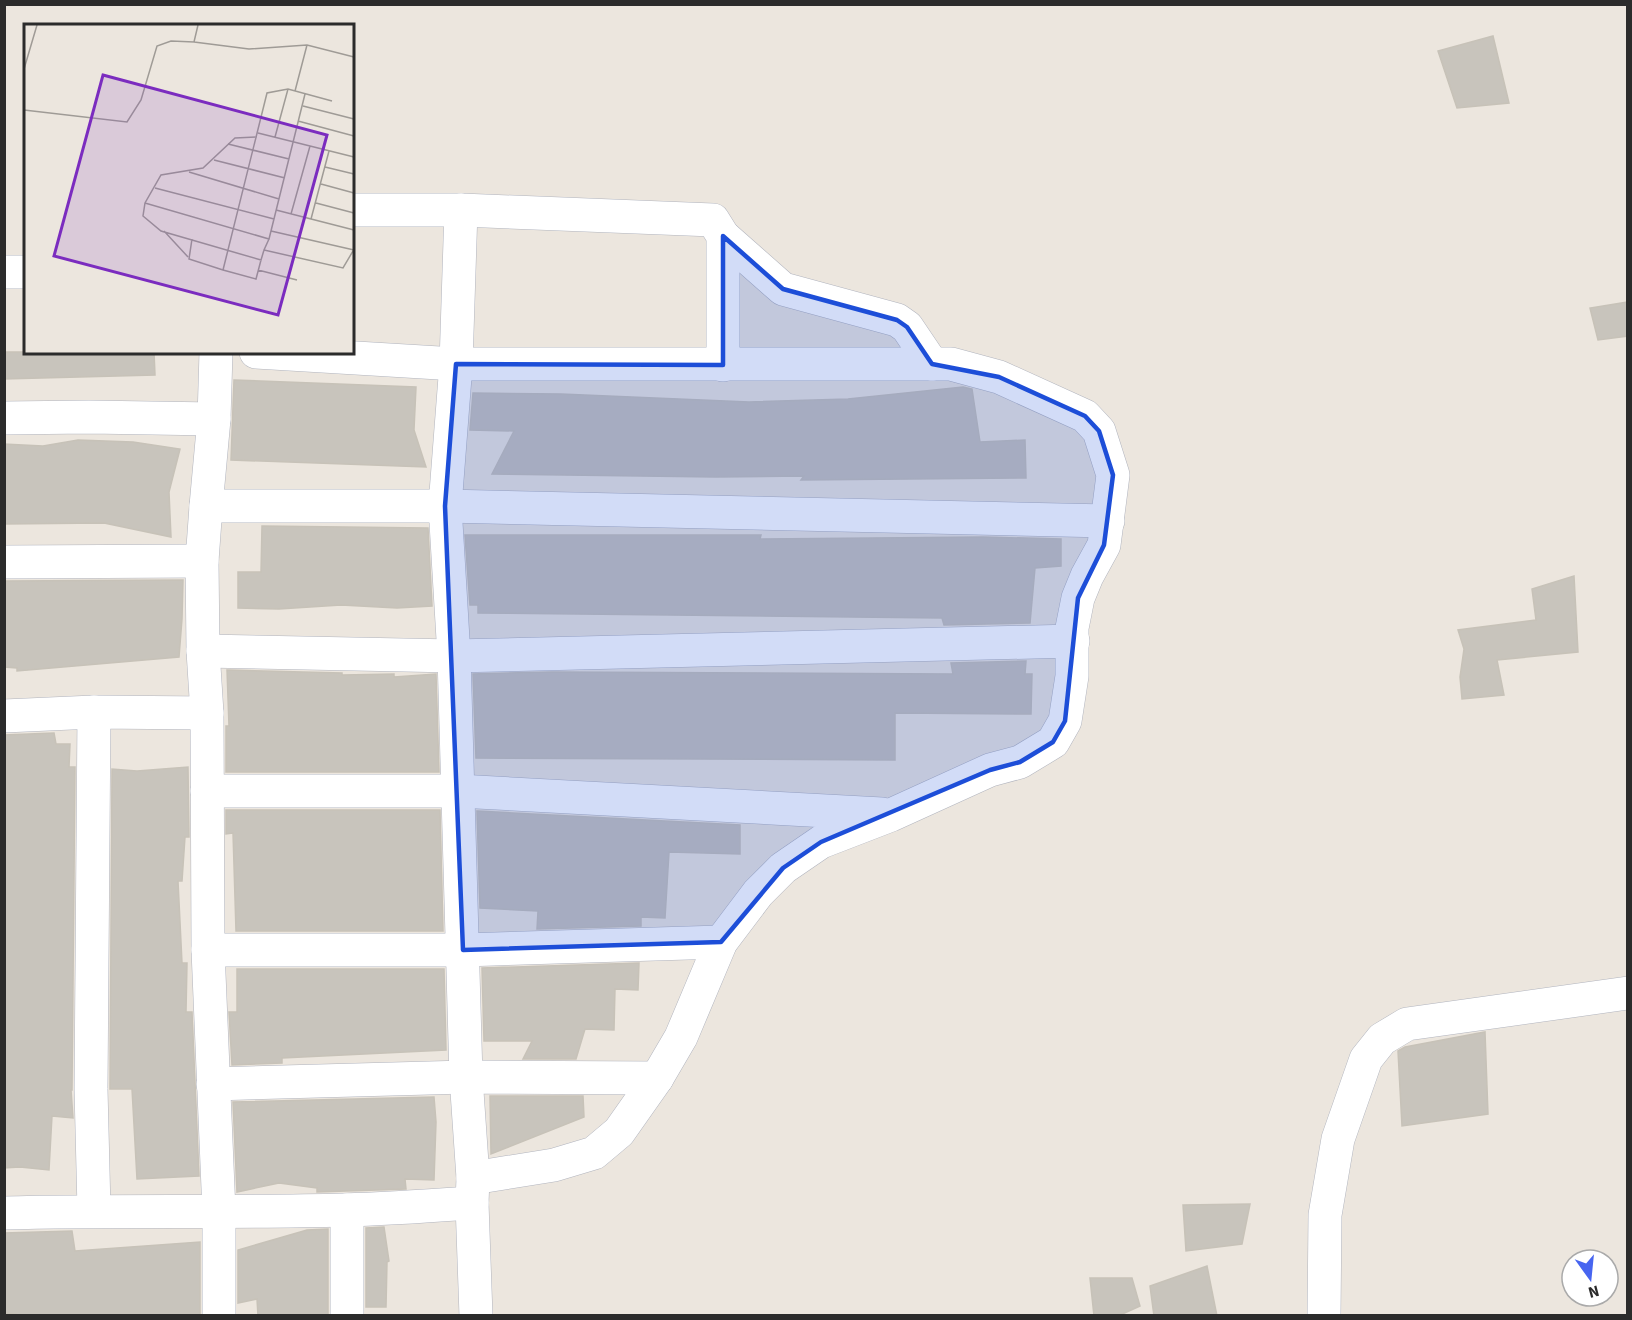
<svg xmlns="http://www.w3.org/2000/svg" width="1632" height="1320" viewBox="0 0 1632 1320" font-family="'Source Sans 3',sans-serif">
<rect width="100%" height="100%" fill="#ece6de"/>
<g fill="#c8c4bc" stroke="#c7c2b8" stroke-width="1.5">
<polygon points="1493,36 1509,103 1457,108 1438,51"/>
<polygon points="1628,302 1628,336 1598,340 1590,308"/>
<polygon points="4,352 154,352 155,375 4,379"/>
<polygon points="234,380 416,387 414,430 426,467 231,460"/>
<polygon points="963,387 972,389 980,442 1025,440 1026,478 801,480 804,476 716,477 492,474 514,431 470,430 473,393 561,394 749,402 848,399"/>
<polygon points="78,440 133,442 180,449 169,492 171,537 104,523 4,524 4,444 43,446"/>
<polygon points="262,526 428,528 432,606 397,608 341,605 279,609 238,608 238,572 261,572"/>
<polygon points="465,535 761,535 760,539 983,537 1061,539 1061,566 1035,568 1030,623 944,625 942,618 478,613 478,605 470,605"/>
<polygon points="1574,576 1578,652 1497,660 1504,695 1462,699 1460,677 1464,649 1458,630 1536,620 1532,589"/>
<polygon points="183,580 182,619 179,657 17,671 17,668 4,667 4,581"/>
<polygon points="1026,661 1025,674 1032,674 1031,714 895,713 895,760 476,758 473,674 552,672 953,674 951,663"/>
<polygon points="227,670 342,673 342,675 394,674 394,677 436,674 439,772 226,772 226,726 229,726"/>
<polygon points="54,733 56,744 70,744 69,767 75,767 72,1090 71,1090 73,1118 52,1116 49,1170 20,1167 4,1168 4,735"/>
<polygon points="188,767 189,837 185,837 182,881 178,881 182,963 187,963 186,1012 192,1012 199,1176 137,1179 132,1089 110,1089 112,769 137,771"/>
<polygon points="226,810 440,810 443,931 236,931 233,833 226,834"/>
<polygon points="477,811 740,825 740,854 669,852 665,918 641,917 641,926 537,929 538,911 480,908"/>
<polygon points="639,963 638,990 615,989 614,1030 585,1029 576,1059 523,1059 532,1041 484,1041 482,968"/>
<polygon points="237,969 444,969 446,1050 282,1058 282,1063 232,1065 229,1012 237,1012"/>
<polygon points="1485,1032 1488,1114 1402,1126 1398,1051 1405,1047"/>
<polygon points="490,1096 583,1096 584,1117 491,1154"/>
<polygon points="434,1097 436,1122 434,1180 405,1179 406,1189 317,1192 317,1188 279,1183 237,1192 233,1102"/>
<polygon points="1250,1204 1242,1244 1186,1251 1183,1205"/>
<polygon points="384,1227 389,1261 387,1262 386,1307 366,1307 366,1228"/>
<polygon points="328,1229 328,1316 258,1316 257,1299 238,1303 238,1250 307,1230"/>
<polygon points="72,1231 75,1251 200,1242 200,1316 16,1316 16,1314 4,1313 4,1233"/>
<polygon points="1207,1266 1217,1316 1154,1316 1150,1286"/>
<polygon points="1090,1278 1132,1278 1140,1306 1118,1316 1094,1316"/>
</g>
<g fill="none" stroke-linecap="round" stroke-linejoin="round">
<defs>
<g id="minor">
<polyline points="352,210 461,210 713,220 723,236 723,365"/>
<polyline points="461,210 456,364 445,506 454,656 466,1077 473,1178 472,1203 476,1316"/>
<polyline points="723,236 783,289 897,320 907,327 932,364"/>
<polyline points="4,272 26,272"/>
<polyline points="256,352 456,364 951,364 999,377 1085,416 1099,431 1113,475 1104,545 1087,576 1078,598 1072,628 1072,676 1065,721 1053,742 1020,762 990,770 891,815 821,842 783,868 758,893 721,942 681,1037 657,1078 619,1132 594,1153 554,1165 473,1178"/>
<polyline points="4,418 89,417 214,419 206,506"/>
<polyline points="214,419 216,352"/>
<polyline points="4,562 202,561"/>
<polyline points="203,651 454,656 1073,641"/>
<polyline points="4,716 94,712 207,713"/>
<polyline points="207,791 458,791 882,814"/>
<polyline points="208,950 463,950 721,942"/>
<polyline points="213,1084 466,1077 657,1078"/>
<polyline points="94,1210 91,1089 94,712"/>
<polyline points="347,1210 347,1316"/>
<path d="M4,1213C118,1210 231,1213 344,1210C387,1209 429,1206 472,1203"/>
<polyline points="219,1316 219,1212 208,950 207,713 203,651 202,561 206,506 445,506 1108,521"/>
<polyline points="1324,1316 1325,1215 1338,1139 1366,1059 1382,1039 1407,1024 1628,993"/>
</g>
</defs>
<use href="#minor" stroke="#b1b4be" stroke-width="34"/>
<use href="#minor" stroke="#fff" stroke-width="33"/>
</g>
<path fill="#1d4ed8" fill-opacity="0.2" stroke="#1d4ed8" stroke-width="4.5" stroke-linejoin="round" d="M723,236L783,289L897,320L907,327L932,364L999,377L1085,416L1099,431L1113,475L1104,545L1078,598L1065,721L1053,742L1020,762L990,770L821,842L783,868L721,942L463,950L445,506L456,364L723,365Z"/>
<g transform="translate(24 24)">
<rect width="330" height="330" fill="#ece6de"/>
<path fill="none" stroke="#9f9b96" stroke-width="1.5" d="M170,18L225,25L283,21L330,33M0,45L13,1M271,67L283,21M279,82L330,95M0,86L103,98L117,76L133,22L147,17L170,18L174,1M274,97L330,112M234,109L330,133M233,113L211,114L179,144L137,151L121,179L119,192L137,207L237,236L240,226M251,113L264,65M204,120L265,135M190,136L261,154M301,143L330,150M165,148L255,175M297,160L330,169M131,164L250,195M121,179L245,215L281,70M292,179L330,189M252,186L330,206M267,190L286,122M287,195L305,127M140,207L164,233M247,207L330,226M168,215L165,235L199,246L232,255L237,236M245,215L240,226L319,244L329,227M199,246L243,69L264,65L308,77M234,246L273,256"/>
<path fill="#7b2cbf" fill-opacity="0.15" stroke="#7b2cbf" stroke-width="3" d="M79,51L303,111L254,291L30,232Z"/>
<rect width="330" height="330" fill="none" stroke="#2b2b2b" stroke-width="3"/>
</g>
<rect width="1632" height="1320" fill="none" stroke="#2b2b2b" stroke-width="12"/>
<g transform="translate(1590 1278) rotate(165)"><circle r="28" fill="#ffffff" stroke="#aaaaaa" stroke-width="1.5"/>
<path d="M0-4.5L10 22L0 15L-10 22Z" fill="#4765f0"/>
<text y="-9" font-size="16" font-weight="bold" text-anchor="middle" fill="#2b2b2b">N</text>
</g>
</svg>
